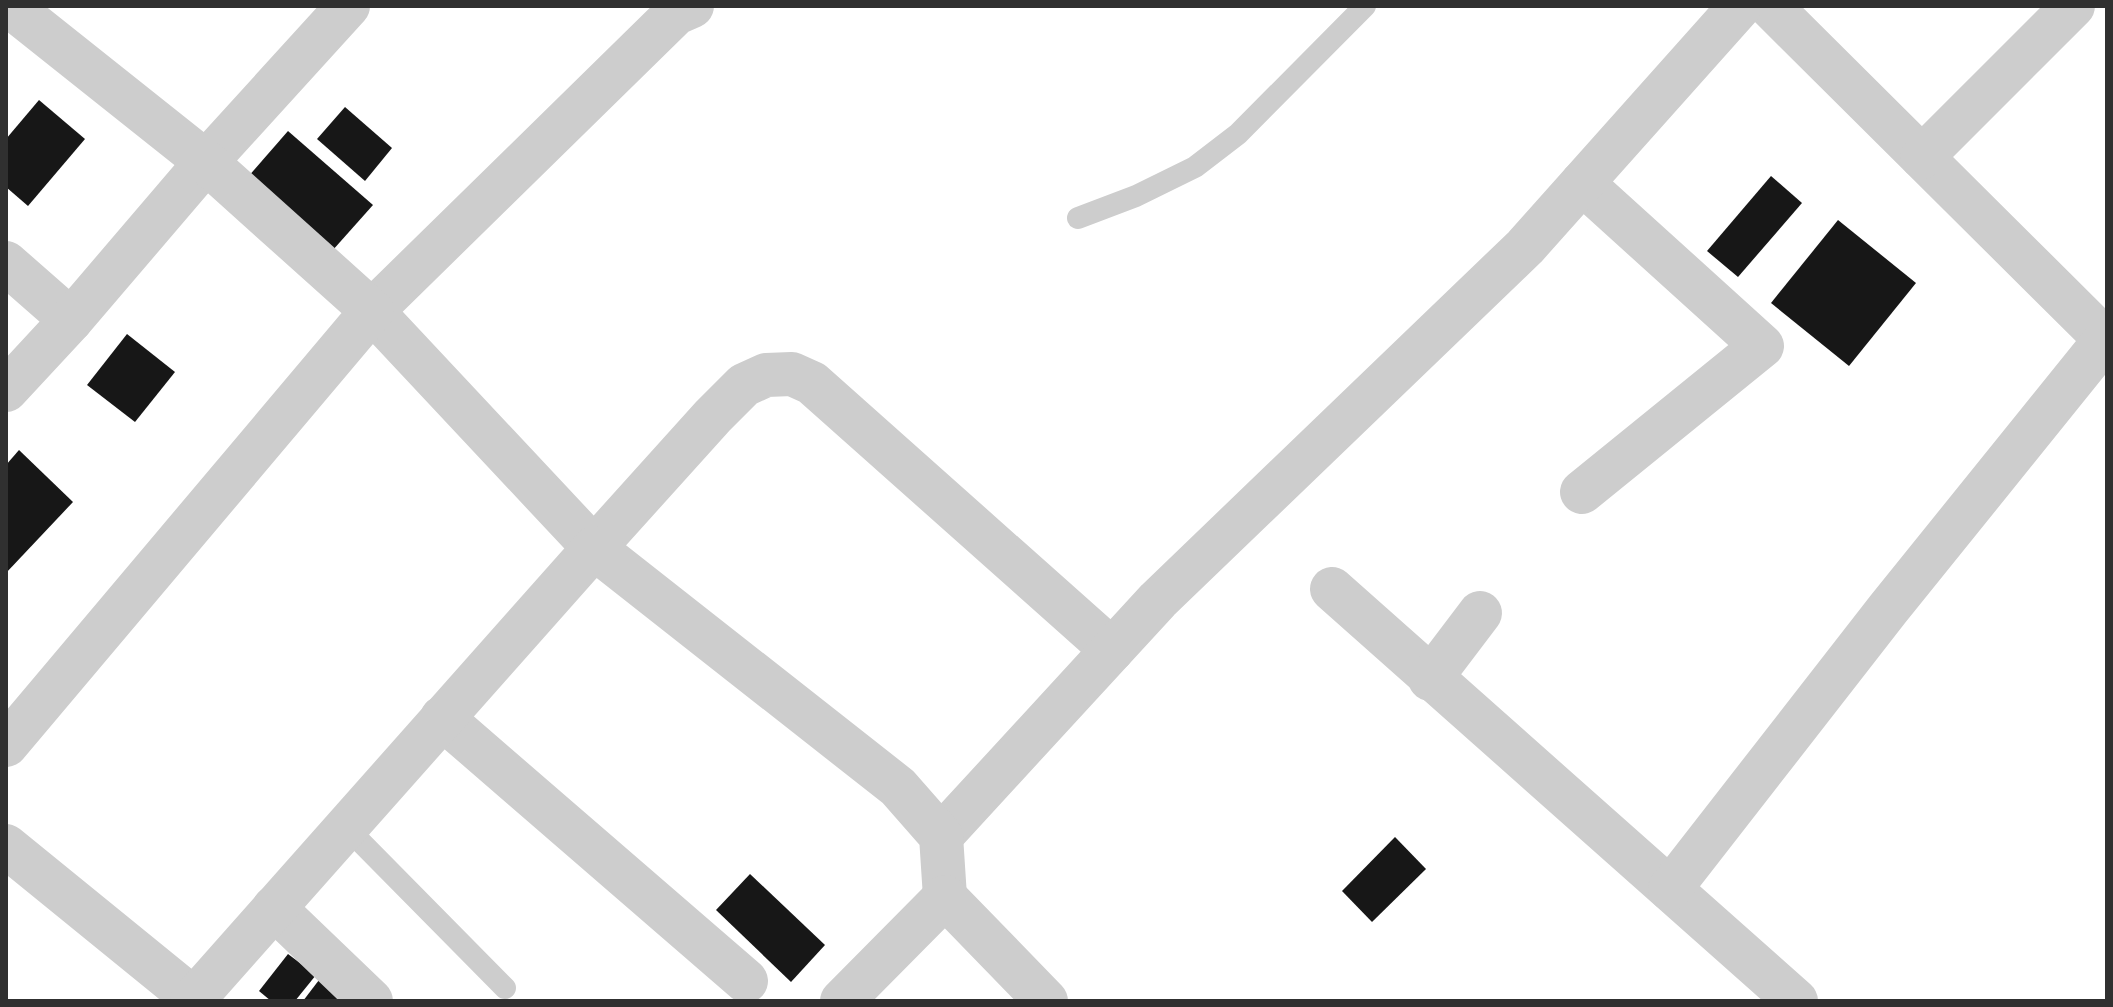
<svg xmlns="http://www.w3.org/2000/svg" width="2113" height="1007" viewBox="0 0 2113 1007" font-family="Mulish,sans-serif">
<rect width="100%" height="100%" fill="#fff"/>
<g fill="#171717">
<polygon points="39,100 85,139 28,206 6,187 6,139"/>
<polygon points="345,107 392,148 365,181 317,139"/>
<polygon points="288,131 373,205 324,260 240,186"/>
<polygon points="1771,176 1802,203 1738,277 1707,251"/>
<polygon points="1838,220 1916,283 1849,366 1771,303"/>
<polygon points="127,334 175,372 135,422 87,385"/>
<polygon points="19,450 73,502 6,573 6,465"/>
<polygon points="1395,837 1426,869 1372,922 1342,891"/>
<polygon points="750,874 825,945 791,982 716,910"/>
<polygon points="288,954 316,975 295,1001 271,1001 259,991"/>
<polygon points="319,980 346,1001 303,1001"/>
</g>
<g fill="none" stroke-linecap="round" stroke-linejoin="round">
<g stroke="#cdcdcd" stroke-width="22">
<polyline points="1078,218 1136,196 1195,167 1238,134 1365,6"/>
<polyline points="346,827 505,988"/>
</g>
<g stroke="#cdcdcd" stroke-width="44">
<polyline points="692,6 676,13 372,311 594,548 713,416 744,385 766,375 792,374 812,383 1112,650"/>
<polyline points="1770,6 2107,341"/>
<polyline points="1922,157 2073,6"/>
<polyline points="6,263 71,320"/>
<polyline points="6,390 71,320 206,162 348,6"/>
<polyline points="1582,492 1762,346 1582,183"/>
<polyline points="1332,589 1796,1001"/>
<polyline points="1430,679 1480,613"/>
<polyline points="442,718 746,981"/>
<polyline points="6,745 372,311 206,162 10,6"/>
<polyline points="941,836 1158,600 1525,247 1740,6"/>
<polyline points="6,846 194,999"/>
<polyline points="1670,889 1888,609 2105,340"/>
<polyline points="274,908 371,1001"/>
<polyline points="192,1001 594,548 898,787 941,836 945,897"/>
<polyline points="842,1001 945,897 1046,1001"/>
</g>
</g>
<rect width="2113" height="1007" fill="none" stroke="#303030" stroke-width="16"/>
</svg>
